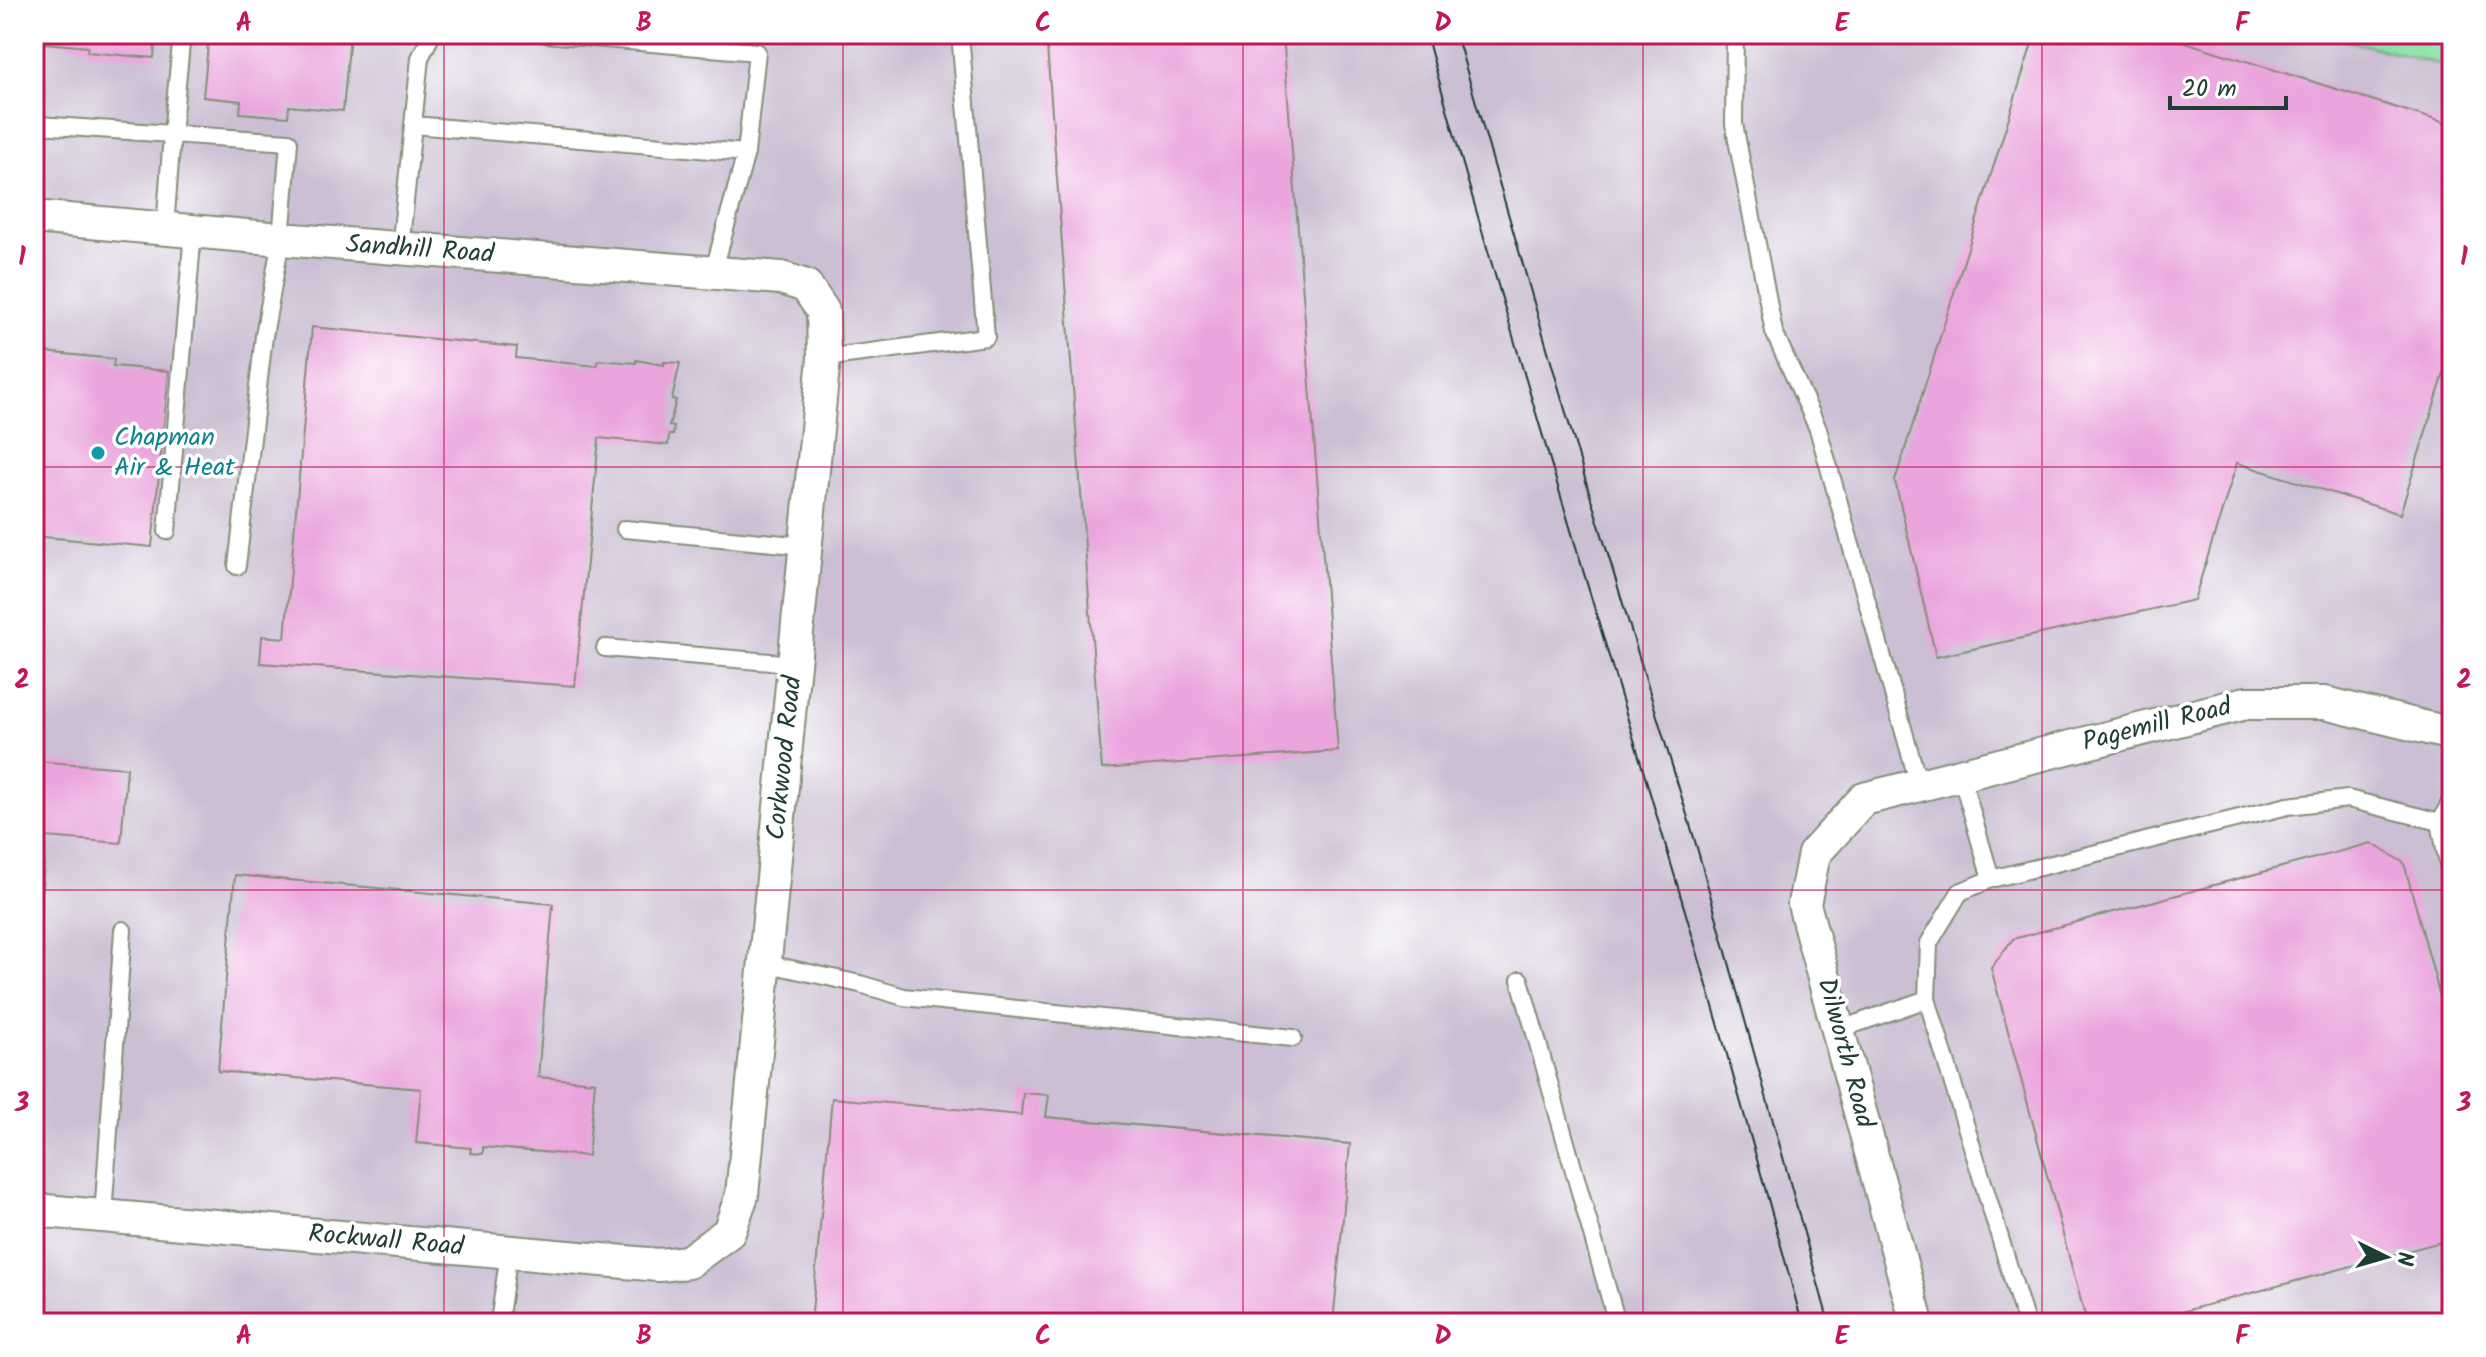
<svg xmlns="http://www.w3.org/2000/svg" width="2486" height="1357" viewBox="0 0 2486 1357" font-family="Kalam,sans-serif">
<rect width="100%" height="100%" fill="#fff"/>
<filter id="ink" filterUnits="userSpaceOnUse"><feTurbulence type="fractalNoise" baseFrequency=".0125" numOctaves="2"/><feDisplacementMap in="SourceGraphic" scale="16" xChannelSelector="R" yChannelSelector="G"/><feConvolveMatrix kernelMatrix="1 2 1 2 8 2 1 2 1" color-interpolation-filters="sRGB"/></filter>
<filter id="wash" filterUnits="userSpaceOnUse"><feTurbulence type="fractalNoise" baseFrequency=".006" numOctaves="4" result="noise"/><feDisplacementMap in="SourceGraphic" scale="32" xChannelSelector="R" yChannelSelector="G"/><feGaussianBlur stdDeviation="1.8" result="paint"/><feColorMatrix in="noise" values="0 0 0 0 0 0 0 0 0 0 0 0 0 0 0 0 0 1.4 0 .05"/><feComposite in="paint" operator="in"/></filter>
<g filter="url(#wash)">
<rect width="100%" height="100%" fill="#e8e0bb"/>
<polygon fill="#ccbfd4" points="34,34 2322,34 2452,68 2452,1323 34,1323"/>
<polygon fill="#89e0a3" stroke="#548e6c" stroke-width="2" points="2322,34 2452,34 2452,68"/>
<g id="blocks">
<g fill="#eaa5dd">
<polygon points="34,34 156,34 154,58 87,52 88,47 34,42"/>
<polygon points="209,34 350,34 343,111 289,106 288,117 240,113 241,101 203,97"/>
<polygon points="1046,34 1283,34 1338,751 1102,769"/>
<polygon points="2035,34 2159,34 2452,125 2452,348 2400,514 2237,463 2194,600 1936,657 1895,481"/>
<polygon points="312,327 517,347 516,358 597,366 598,360 636,363 636,360 664,365 664,362 680,363 672,399 676,400 669,426 674,427 673,435 669,435 668,445 599,438 575,686 260,663 262,636 285,638"/>
<polygon points="34,351 114,359 113,366 169,371 152,547 34,536"/>
<polygon points="34,761 127,768 121,843 46,837 36,964 34,964"/>
<polygon points="2371,843 2404,863 2452,1041 2452,1239 2140,1323 2087,1323 1991,968 2013,939"/>
<polygon points="235,875 553,904 538,1077 595,1082 588,1156 483,1147 483,1154 470,1153 471,1148 416,1143 421,1089 218,1071"/>
<polygon points="1023,1093 1049,1095 1046,1117 1350,1144 1333,1323 811,1323 832,1098 1021,1115"/>
</g>
</g>
</g>
<g filter="url(#ink)">
<use href="#blocks" fill-opacity="0" stroke="#848e78" stroke-width="2"/>
<g fill="none" stroke-linecap="round" stroke-linejoin="round">
<defs>
<g id="service">
<polyline points="546,34 757,52 746,153 713,273"/>
<polyline points="1735,34 1734,124 1774,332 1818,429 1919,785"/>
<polyline points="413,125 746,153"/>
<polyline points="34,167 38,125 172,134 182,34"/>
<polyline points="165,229 172,134 289,142 281,239 264,336 237,566"/>
<polyline points="400,249 420,58 432,34"/>
<polyline points="824,358 986,337 960,34"/>
<polyline points="625,529 805,546"/>
<polyline points="167,531 193,232"/>
<polyline points="605,648 794,664"/>
<polyline points="1961,775 1991,879"/>
<polyline points="2440,822 2452,799"/>
<polyline points="764,963 860,984 904,997 1293,1038"/>
<polyline points="1520,980 1617,1323"/>
<polyline points="1838,1030 1927,999"/>
<polyline points="103,1216 123,930"/>
<polyline points="499,1323 509,1252"/>
<polyline points="2026,1323 1927,999 1929,943 1960,892 1991,879 2288,806 2348,799 2440,822 2452,886"/>
</g>
<g id="minor">
<polyline points="34,217 281,239 781,278 806,286 823,311 824,358 742,1195 729,1232 688,1262 659,1265 34,1210"/>
<polyline points="1917,1323 1804,904 1814,854 1864,799 2246,703 2325,703 2452,734"/>
</g>
</defs>
<use href="#service" stroke="#848e78" stroke-width="20"/>
<use href="#minor" stroke="#848e78" stroke-width="36"/>
<use href="#service" stroke="#fff" stroke-width="16"/>
<use href="#minor" stroke="#fff" stroke-width="32"/>
<g stroke="#1f3d34" stroke-width="2">
<path d="M1426,34C1546,465 1686,891 1802,1323"/>
<polyline points="1456,34 1586,482 1698,851 1829,1323"/>
</g>
</g>
</g>
<path fill="none" stroke="#c2185b" stroke-width="2" stroke-opacity="0.55" d="M444,34V1323M843,34V1323M1243,34V1323M1643,34V1323M2042,34V1323M34,467H2452M34,890H2452"/>
<circle fill="#0f9aa8" stroke="#fff" stroke-width="3" cx="98" cy="453" r="8"/>
<g text-anchor="middle" dominant-baseline="central" stroke-width="7" stroke-linejoin="round" paint-order="stroke">
<g font-size="26" fill="#1f3d34" stroke="#fff">
<text transform="translate(420 250) rotate(4)">Sandhill Road</text>
<text transform="translate(2157 725) rotate(-14)">Pagemill Road</text>
<text transform="translate(785 758) rotate(-84)">Corkwood Road</text>
<text transform="translate(1845 1053) rotate(75)">Dilworth Road</text>
<text transform="translate(386 1241) rotate(5)">Rockwall Road</text>
</g>
<g font-size="26" fill="#0d838f" stroke="#fff" text-anchor="start">
<text x="114" y="438">Chapman<tspan x="114" dy="30">Air &amp; Heat</tspan></text>
</g>
</g>
<rect width="2486" height="1357" fill="none" stroke="#fff" stroke-width="88"/>
<g transform="translate(2386 1257) rotate(95)" stroke="#ffffff" stroke-width="6" paint-order="stroke">
<path d="M0-6L14 30L0 20L-14 30Z" fill="#1f3d34"/>
<text y="-12" font-size="22" font-weight="bold" text-anchor="middle" fill="#1f3d34">N</text>
</g>
<path d="M2170 96v12h116v-12" fill="none" stroke="#1f3d34" stroke-width="4"/>
<text x="2182" y="96" font-size="24" fill="#1f3d34" stroke="#ffffff" stroke-width="6" paint-order="stroke">20 m</text>
<rect x="44" y="44" width="2398" height="1269" fill="none" stroke="#c2185b" stroke-width="3"/>
<g font-size="26" text-anchor="middle" font-weight="bold" fill="#c2185b">
<text x="244" y="31">A</text>
<text x="644" y="31">B</text>
<text x="1043" y="31">C</text>
<text x="1443" y="31">D</text>
<text x="1842" y="31">E</text>
<text x="2242" y="31">F</text>
<text x="22" y="265">1</text>
<text x="2464" y="265">1</text>
<text x="22" y="688">2</text>
<text x="2464" y="688">2</text>
<text x="22" y="1111">3</text>
<text x="2464" y="1111">3</text>
<text x="244" y="1344">A</text>
<text x="644" y="1344">B</text>
<text x="1043" y="1344">C</text>
<text x="1443" y="1344">D</text>
<text x="1842" y="1344">E</text>
<text x="2242" y="1344">F</text>
</g>
</svg>
